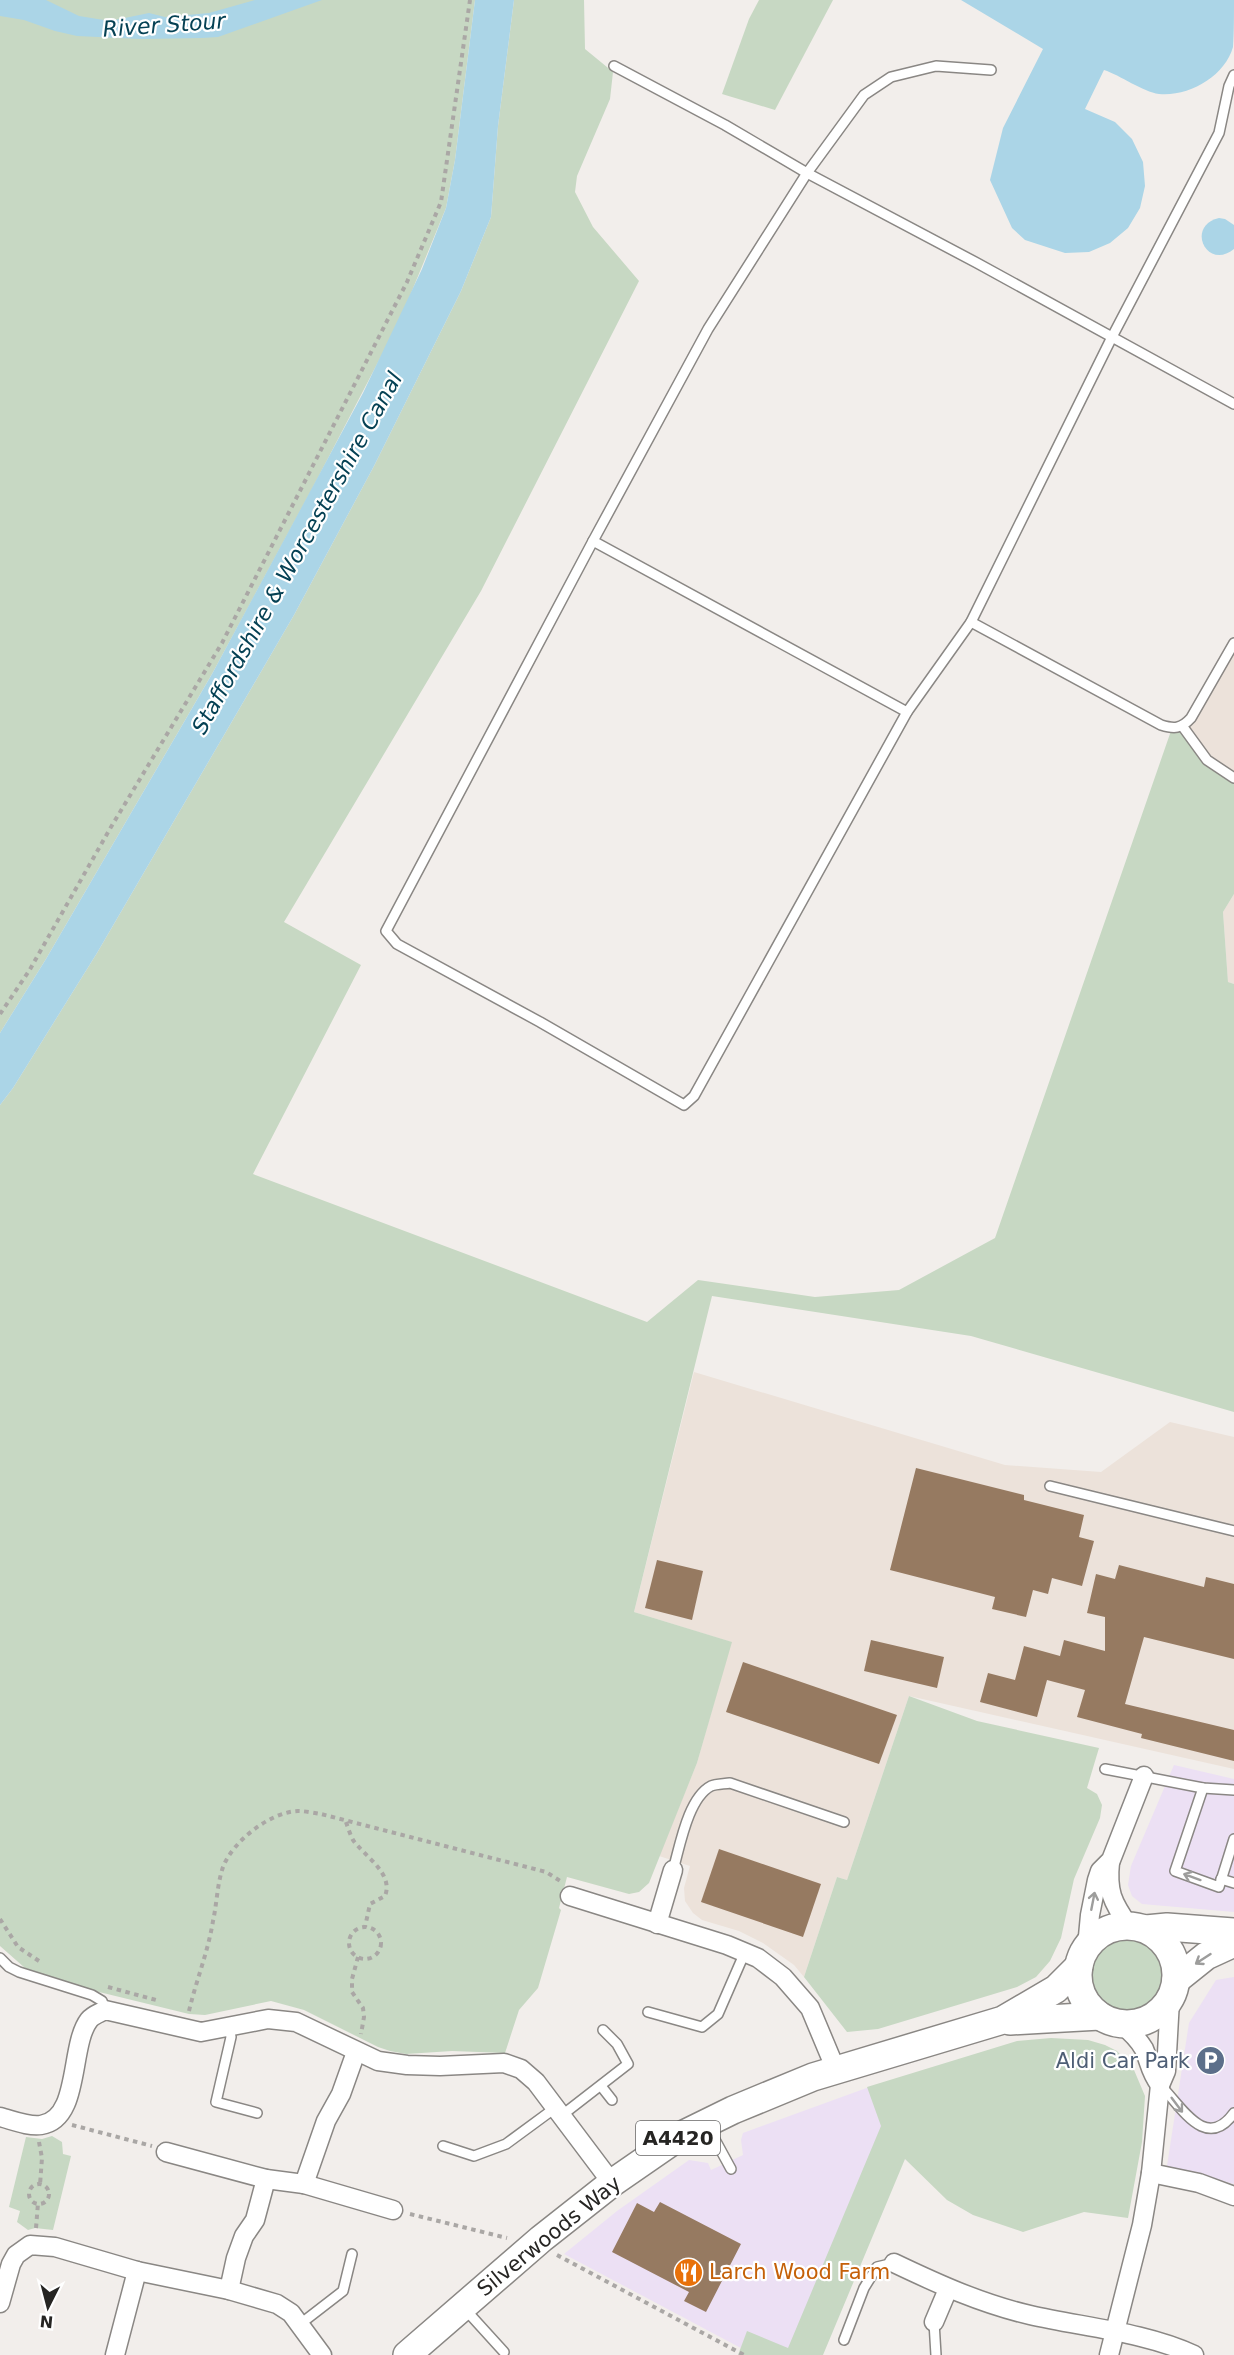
<svg xmlns="http://www.w3.org/2000/svg" width="1234" height="2355" viewBox="0 0 1234 2355" font-family="'DejaVu Sans',sans-serif">
<rect width="100%" height="100%" fill="#f2eeeb"/>
<g fill="#ece0f4">
<polygon points="1174,1765 1234,1779 1234,1912 1142,1904 1132,1896 1128,1885 1131,1866"/>
<polygon points="1234,1977 1234,2184 1167,2166 1189,2023 1216,1980"/>
<polygon points="872,2086 885,2120 787,2355 754,2355 564,2254 617,2211 689,2160 708,2163 711,2170 743,2155 741,2140 743,2133"/>
</g>
<g fill="#ece2da">
<polygon points="1234,643 1234,778 1207,760 1183,727"/>
<polygon points="1234,894 1234,984 1228,982 1223,912"/>
<polygon points="694,1372 1005,1465 1101,1472 1170,1422 1234,1437 1234,1769 909,1696 847,1880 837,1877 804,1977 794,1965 763,1943 739,1931 702,1920 693,1913 685,1901 684,1888 690,1866 659,1856 697,1763 731,1642 634,1612"/>
</g>
<g fill="#c7d8c3">
<polygon points="0,0 475,0 455,160 446,208 400,320 311,491 212,674 46,959 0,1033"/>
<polygon points="514,0 584,0 585,49 613,72 610,99 577,176 575,192 593,227 639,281 481,591 284,922 361,965 253,1174 647,1322 698,1280 815,1297 899,1290 995,1238 1172,728 1183,727 1207,760 1234,778 1234,894 1223,912 1228,982 1234,984 1234,1412 971,1336 712,1296 634,1612 732,1642 697,1763 649,1883 639,1892 629,1894 567,1877 559,1908 561,1910 538,1988 519,2010 505,2053 452,2051 406,2054 390,2051 378,2047 304,2010 271,2001 205,2015 189,2014 95,1991 25,1968 0,1946 0,1105 13,1088 97,953 294,615 374,466 461,291 491,217 498,126"/>
<polygon points="759,0 833,0 775,110 722,94 749,19"/>
<polygon points="909,1696 977,1721 1099,1748 1087,1788 1097,1794 1102,1805 1100,1818 1074,1879 1061,1938 1050,1961 1036,1977 1017,1987 878,2029 847,2032 804,1977 837,1877 847,1880"/>
<circle cx="1127" cy="1975" r="37"/>
<polygon points="1051,2038 1088,2040 1105,2045 1117,2051 1134,2070 1145,2096 1142,2142 1128,2218 1084,2212 1023,2232 973,2215 947,2200 905,2159 823,2355 738,2355 747,2331 788,2348 881,2126 867,2087 1017,2041"/>
<polygon points="52,2136 62,2142 63,2154 71,2156 53,2230 35,2228 28,2230 17,2222 20,2211 9,2207 26,2137 42,2139"/>
</g>
<g fill="#abd5e7">
<polygon points="0,0 46,0 79,16 110,21 149,13 165,17 209,13 255,0 322,0 218,37 202,38 141,39 77,36 55,31 24,20 0,16"/>
<polygon points="475,0 514,0 498,126 491,217 461,291 374,466 294,615 97,953 13,1088 0,1105 0,1033 46,959 212,674 363,393 422,269 446,208 455,160"/>
<path d="M961,0H1234C1234,14 1234,33 1233,47C1225,76 1189,97 1159,94C1143,92 1120,75 1104,70L1085,109L1115,122L1132,139L1143,162L1145,186L1140,208L1128,228L1110,243L1089,252L1065,253L1025,240L1012,228L990,180L1003,128L1043,49Z"/>
<path d="M1219,218L1225,219L1234,225V249C1207,271 1185,226 1219,218Z"/>
</g>
<g fill="#967a61">
<polygon points="916,1468 1024,1495 1024,1500 1084,1515 1079,1537 1094,1541 1082,1586 1052,1578 1048,1594 1033,1590 1026,1617 992,1609 995,1597 890,1570"/>
<polygon points="657,1560 703,1571 692,1620 645,1608"/>
<polygon points="1119,1565 1204,1587 1206,1577 1234,1584 1234,1659 1144,1637 1125,1704 1234,1730 1234,1761 1141,1738 1142,1734 1077,1717 1085,1690 1047,1680 1037,1717 980,1702 988,1673 1015,1680 1024,1646 1060,1656 1064,1640 1105,1651 1105,1617 1087,1613 1096,1574 1115,1579"/>
<polygon points="871,1640 944,1657 937,1688 864,1671"/>
<polygon points="743,1662 897,1715 879,1764 726,1712"/>
<polygon points="719,1849 821,1884 803,1937 701,1902"/>
<polygon points="660,2202 741,2244 706,2312 684,2301 689,2292 612,2252 637,2203 654,2212"/>
</g>
<g fill="none" stroke-linecap="round" stroke-linejoin="round">
<defs>
<g id="service">
<polyline points="614,66 725,125 807,173 977,263 1234,404"/>
<polyline points="991,70 936,66 891,77 864,95 807,173 708,329 593,541 386,931 397,944 540,1022 684,1105 694,1096 907,712 971,622 1112,337 1219,133 1229,86 1234,75"/>
<polyline points="593,541 907,712"/>
<path d="M971,622L1161,725C1174,729 1181,729 1191,718L1234,643"/>
<polyline points="1183,727 1207,760 1234,778"/>
<polyline points="1050,1486 1234,1531"/>
<polyline points="1105,1769 1203,1788 1234,1790"/>
<polyline points="1203,1788 1175,1871 1219,1887 1234,1839"/>
<path d="M673,1870C680,1846 688,1798 711,1786C716,1784 724,1784 730,1783L844,1822"/>
<polyline points="1221,1879 1234,1883"/>
<polyline points="0,1958 9,1967 19,1972 92,1995 102,2001 105,2010"/>
<polyline points="648,2012 702,2027 718,2014 745,1952"/>
<polyline points="229,2027 231,2037 216,2102 257,2113"/>
<path d="M1160,2085C1180,2104 1205,2153 1234,2113"/>
<polyline points="601,2086 612,2100"/>
<polyline points="561,2116 628,2064 617,2044 603,2030"/>
<polyline points="707,2125 731,2169"/>
<polyline points="443,2146 474,2156 506,2144 555,2108"/>
<polyline points="464,2308 504,2352"/>
<polyline points="934,2322 936,2355"/>
<polyline points="299,2325 343,2291 352,2254"/>
<polyline points="844,2340 864,2288 877,2267 894,2263"/>
</g>
<g id="minor">
<path d="M1110,1862C1107,1891 1112,1902 1129,1926"/>
<polyline points="570,1896 727,1945 758,1958 783,1977 810,2008 836,2070"/>
<polyline points="657,1924 673,1870"/>
<polyline points="1087,1947 1090,1915 1097,1880 1100,1871 1111,1860 1144,1776"/>
<path d="M1121,2024C1130,2031 1138,2039 1144,2049C1150,2063 1150,2072 1160,2085L1166,2071L1170,2000"/>
<path d="M0,2117C12,2120 29,2127 41,2125C81,2119 69,2046 89,2020C93,2015 100,2013 105,2010L201,2032L268,2019L296,2022L378,2061L407,2065L440,2066L504,2063L521,2069L536,2082L612,2183"/>
<polyline points="166,2152 266,2179 304,2184 393,2210"/>
<polyline points="1151,2173 1199,2183 1234,2196"/>
<polyline points="304,2184 326,2121 341,2094 356,2052"/>
<path d="M894,2263C938,2284 982,2304 1030,2315C1082,2327 1145,2332 1194,2355"/>
<polyline points="229,2290 236,2258 244,2236 255,2220 266,2179"/>
<polyline points="0,2303 11,2264 16,2255 30,2245 55,2247 137,2271 229,2290 277,2304 291,2313 322,2355"/>
<polyline points="934,2322 948,2289"/>
<polyline points="115,2355 137,2271"/>
<polyline points="1109,2355 1142,2225 1151,2173 1160,2085"/>
</g>
<g id="primary">
<circle cx="1127" cy="1975" r="49"/>
<polyline points="1146,1929 1167,1927 1234,1932"/>
<polyline points="1176,1980 1206,1956 1234,1943"/>
<polyline points="1010,2021 1100,2016"/>
<polyline points="407,2355 541,2239 612,2183 680,2136 733,2110 813,2077 1003,2020 1056,1989 1079,1966"/>
</g>
</defs>
<use href="#service" stroke="#8a8784" stroke-width="12"/>
<use href="#minor" stroke="#8a8784" stroke-width="21"/>
<use href="#primary" stroke="#8a8784" stroke-width="30"/>
<g stroke="#aaa7a5" stroke-width="4" stroke-dasharray="4.5 4.5" stroke-linecap="butt">
<polyline points="0,1014 29,971 111,827 222,643 407,282 441,202 470,0"/>
<path d="M346,1822C348,1828 350,1834 353,1840C364,1856 394,1873 385,1896L370,1904L365,1927"/>
<polyline points="0,1919 18,1947 42,1963"/>
<circle cx="365" cy="1943" r="16"/>
<polyline points="358,1957 352,1979 352,1992 363,2008 364,2017 361,2034"/>
<polyline points="108,1987 156,2000"/>
<path d="M189,2011C196,1981 208,1952 213,1921C217,1903 217,1885 223,1867C233,1841 270,1812 298,1811C305,1811 314,1813 321,1814L546,1872L562,1882"/>
<polyline points="72,2125 152,2146"/>
<polyline points="39,2142 42,2158 40,2185"/>
<circle cx="39" cy="2194" r="10"/>
<polyline points="410,2214 507,2238"/>
<polyline points="36,2228 38,2203"/>
<polyline points="557,2255 744,2355"/>
</g>
<use href="#service" stroke="#fff" stroke-width="9"/>
<use href="#minor" stroke="#fff" stroke-width="18"/>
<use href="#primary" stroke="#fff" stroke-width="27"/>
</g>
<defs><path id="oneway-shaft" d="M-6 0H5M1.5-3L5.5 0L1.5 3" fill="none" stroke-width="1.6" stroke-linecap="round" stroke-linejoin="round" transform="scale(1.5)"/></defs>
<g stroke="#9d9d9c">
<use href="#oneway-shaft" transform="translate(1192 1877) rotate(-160)"/>
<use href="#oneway-shaft" transform="translate(1093 1901) rotate(-79)"/>
<use href="#oneway-shaft" transform="translate(1203 1959) rotate(147)"/>
<use href="#oneway-shaft" transform="translate(1177 2105) rotate(53)"/>
</g>
<defs>
<symbol id="parking-disc" viewBox="-11 -11 22 22"><circle r="9.5" fill="#5c6f8a" stroke="#fff"/><path d="M-3.5-5.5H1a3.5 3.5 0 0 1 0 7H-1V5.5H-3.5ZM-1-3.4V-.6H.8a1.4 1.4 0 0 0 0-2.8Z" fill="#fff"/></symbol>
<symbol id="restaurant-disc" viewBox="-11 -11 22 22"><circle r="9.5" fill="#e8710a" stroke="#fff"/><path d="M-5-6h1v4h1v-4h1v4h1v-4h1v5L-1.5 .5V6h-2V.5L-5-1ZM5-6V6H3V1.5H1.5Q1.5-4 5-6Z" fill="#fff"/></symbol>
</defs>
<g fill-rule="evenodd">
<use href="#parking-disc" x="1194" y="2044" width="33" height="33"/>
<use href="#restaurant-disc" x="672" y="2256" width="33" height="33"/>
</g>
<g text-anchor="middle" dominant-baseline="central" stroke-width="4.5" stroke-linejoin="round" paint-order="stroke">
<rect fill="#fff" stroke="#676665" stroke-width="1.5" x="636" y="2121" width="84" height="34" rx="4.5"/>
<g font-size="20" font-weight="bold" fill="#262523">
<text x="678" y="2138">A4420</text>
</g>
<g font-size="21" fill="#4e5e75" stroke="#fff" text-anchor="end">
<text x="1190" y="2061">Aldi Car Park</text>
</g>
<g font-size="21" fill="#262523" stroke="#fff">
<text transform="translate(549 2236) rotate(-39)">Silverwoods Way</text>
</g>
<g font-size="21" fill="#c56008" stroke="#fff" text-anchor="start">
<text x="709" y="2272">Larch Wood Farm</text>
</g>
<g font-size="22" font-style="italic" fill="#054154" stroke="#fff">
<text transform="translate(164 25) rotate(-4)">River Stour</text>
<text transform="translate(297 553) rotate(-61)">Staffordshire &amp; Worcestershire Canal</text>
</g>
</g>
<g transform="translate(48 2307) rotate(186)" stroke="#ffffff" stroke-width="4.5" paint-order="stroke">
<path d="M0-4.5L10 22L0 15L-10 22Z" fill="#262523"/>
<text y="-9" font-size="16" font-weight="bold" text-anchor="middle" fill="#262523">N</text>
</g>
</svg>
